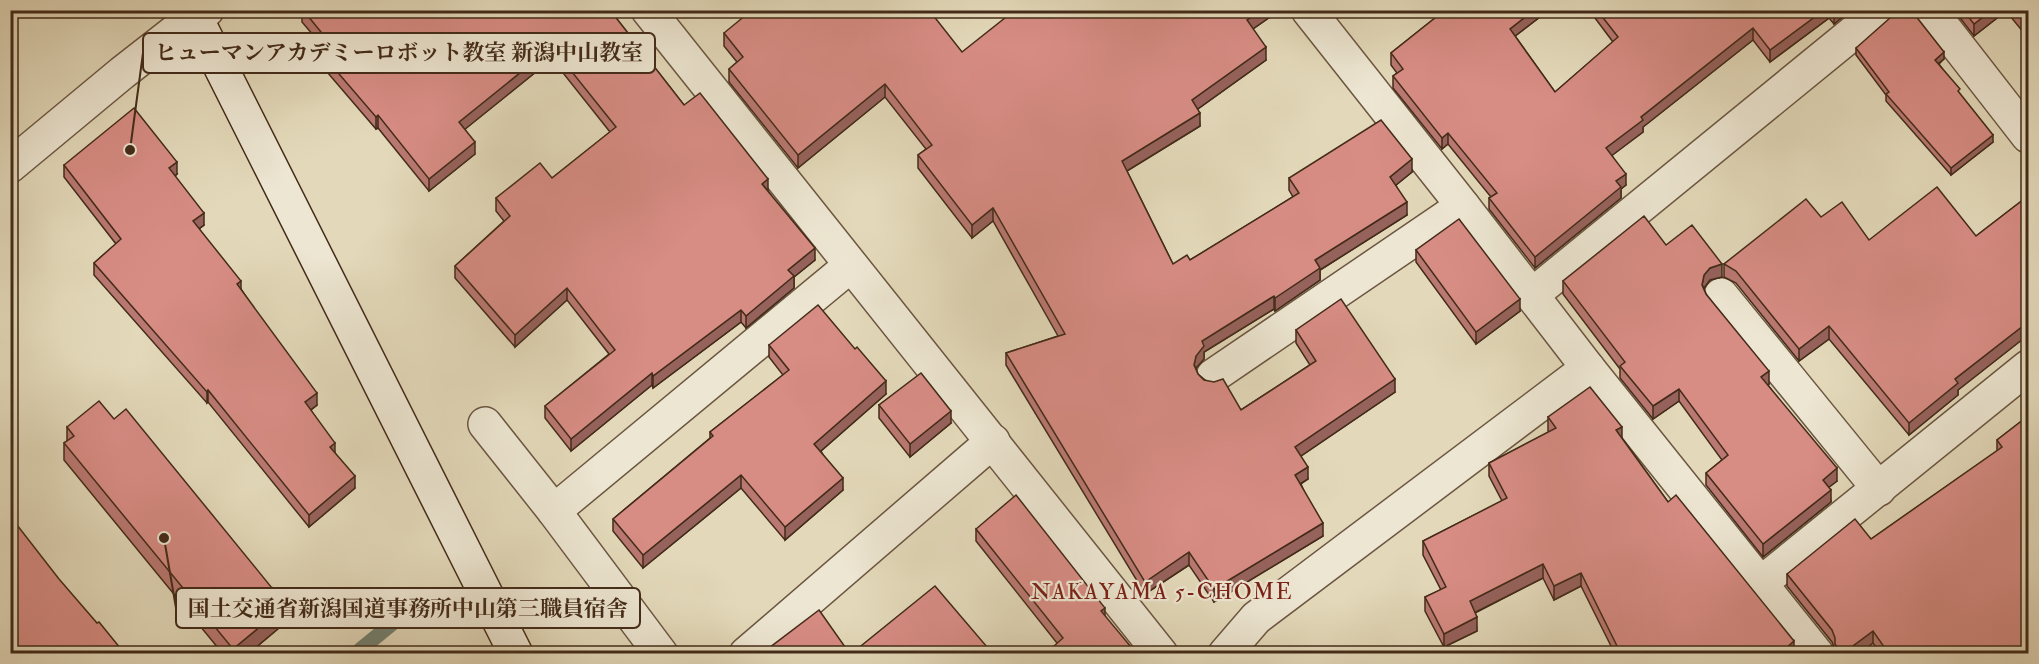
<svg xmlns="http://www.w3.org/2000/svg" width="2039" height="664" viewBox="0 0 2039 664" font-family="'IM FELL Double Pica','Noto Serif JP',serif">
<rect width="100%" height="100%" fill="#e3d9ba"/>
<filter id="stains"><feTurbulence type="fractalNoise" baseFrequency=".00333" numOctaves="4"/><feColorMatrix values="0 0 0 0 .2 0 0 0 0 .09 0 0 0 0 .02 0 0 0 .5 -.17"/></filter>
<radialGradient id="worn" r=".72"><stop offset=".6" stop-color="#630" stop-opacity="0"/><stop offset="1" stop-color="#630" stop-opacity=".3"/></radialGradient>
<g fill="none" stroke-linecap="round" stroke-linejoin="round">
<polyline stroke="#748173" stroke-width="15" points="355,654 421,600"/>
<defs>
<g id="street">
<polyline points="648,10 1161,654"/>
<polyline points="1308,10 1463,206 1588,368 1817,654"/>
<polyline points="1930,10 2028,136"/>
<polyline points="10,166 122,73 195,16 207,10"/>
<polyline points="1532,295 1881,10"/>
<polyline points="1721,295 1879,489"/>
<polyline points="1213,376 1463,206"/>
<polyline points="485,424 554,511 661,654"/>
<polyline points="554,511 850,266"/>
<polyline points="1761,583 2028,367"/>
<polyline points="746,654 993,441"/>
<polyline points="1225,654 1256,618 1588,368"/>
</g>
<polyline id="secondary" points="190,10 195,16 516,654"/>
</defs>
<use href="#street" stroke="#6b5641" stroke-width="36"/>
<use href="#secondary" stroke="#432b19" stroke-width="36"/>
<use href="#street" stroke="#ede6d2" stroke-width="33"/>
<use href="#secondary" stroke="#ede6d2" stroke-width="33"/>
</g>
<g fill="#b97872" stroke="#432b19" stroke-width="1.5">
<polygon points="302,10 610,10 684,105 768,191 815,260 794,277 794,288 746,328 741,322 653,388 652,385 571,451 545,418 545,406 609,354 567,300 515,347 455,278 455,266 504,221 496,211 496,198 552,178 610,132 552,59 465,129 475,154 429,191 378,128 376,129 315,58 315,46 319,42 302,22"/>
<polygon points="1273,10 1273,15 1253,29 1266,60 1198,109 1200,126 1127,171 1173,264 1190,260 1293,197 1289,190 1289,178 1412,172 1396,185 1407,215 1320,270 1320,280 1275,311 1274,309 1204,352 1204,359 1196,368 1198,374 1241,410 1310,365 1296,343 1296,330 1395,392 1301,456 1308,479 1301,484 1323,536 1214,602 1189,565 1145,594 1006,365 1006,353 1058,336 993,221 972,238 918,168 918,155 926,149 885,97 798,168 729,82 729,69 737,62 724,46 724,33 962,52"/>
<polygon points="1445,10 1549,10 1515,36 1555,92 1613,42 1589,10 1851,10 1834,24 1829,18 1770,62 1753,40 1643,127 1643,132 1612,155 1626,185 1621,189 1621,198 1535,268 1489,209 1489,198 1491,197 1448,144 1442,149 1393,88 1393,76 1397,73 1391,65 1391,53"/>
<polygon points="1954,10 2028,10 2028,38 2006,11 1974,36"/>
<polygon points="1915,15 1944,59 1939,64 1993,142 1951,175 1886,101 1886,95 1856,55 1856,48"/>
<polygon points="64,165 177,174 175,176 204,225 199,229 241,289 317,405 311,410 355,488 309,527 208,402 207,403 94,275 94,263 116,244 64,177"/>
<polygon points="2028,196 2028,335 1958,390 1958,395 1909,435 1829,339 1799,361 1736,283 1724,277 1724,264 1821,217 1869,240 1976,236"/>
<polygon points="1666,245 1722,277 1710,280 1704,288 1706,294 1769,384 1768,385 1837,481 1829,487 1831,502 1763,557 1706,485 1706,473 1722,460 1679,401 1653,419 1620,378 1620,369 1563,294 1563,281"/>
<polygon points="1416,250 1520,311 1476,344 1416,262"/>
<polygon points="769,345 886,394 821,451 843,490 785,540 741,488 643,568 613,531 613,519 710,438 710,432 783,375 769,357"/>
<polygon points="879,405 951,423 910,457 879,418"/>
<polygon points="2028,416 2028,654 1881,654 1873,643 1859,654 1835,654 1835,650 1832,642 1787,586 1787,574 1871,539 1997,451 1997,440"/>
<polygon points="1548,417 1622,438 1668,502 1794,654 1615,654 1581,586 1554,600 1543,578 1475,613 1477,631 1444,647 1425,611 1425,597 1441,590 1423,555 1423,541 1502,501 1489,476 1489,463 1549,432 1548,431"/>
<polygon points="67,427 272,602 279,628 248,654 223,654 64,460 64,443 67,441"/>
<polygon points="976,529 1105,616 1131,654 1057,643 976,541"/>
</g>
<g fill="#96625c" stroke="#432b19" stroke-width="1.5">
<polygon points="1261,10 1273,10 1273,15 1247,33 1247,20"/>
<polygon points="1534,10 1549,10 1510,40 1510,29"/>
<polygon points="1824,10 1829,10 1829,18 1770,62 1770,50"/>
<polygon points="1837,10 1851,10 1834,24 1834,13"/>
<polygon points="1992,10 2006,11 1974,36 1974,24"/>
<polygon points="1753,28 1753,40 1643,127 1643,132 1606,160 1606,148 1641,117"/>
<polygon points="552,47 552,59 459,134 459,122"/>
<polygon points="1266,47 1266,60 1192,113 1192,100"/>
<polygon points="1944,52 1944,59 1935,66 1935,60"/>
<polygon points="885,84 885,97 798,168 798,155"/>
<polygon points="1200,113 1200,126 1122,174 1122,161"/>
<polygon points="378,115 378,128 376,129 376,117"/>
<polygon points="1448,133 1448,144 1442,149 1442,138"/>
<polygon points="1993,135 1993,142 1951,175 1951,168"/>
<polygon points="475,142 475,154 429,191 429,179"/>
<polygon points="1412,159 1412,172 1390,190 1390,177"/>
<polygon points="177,162 177,174 169,180 169,168"/>
<polygon points="1626,174 1626,185 1621,189 1621,198 1535,268 1535,257 1616,181"/>
<polygon points="768,179 768,191 762,184"/>
<polygon points="1407,202 1407,215 1320,270 1320,280 1275,311 1275,298 1315,260"/>
<polygon points="993,208 993,221 972,238 972,225"/>
<polygon points="204,213 204,225 193,233 193,221"/>
<polygon points="815,248 815,260 794,277 794,288 746,328 746,316 788,270"/>
<polygon points="1722,264 1722,277 1710,280 1704,288 1702,285 1704,275 1710,268"/>
<polygon points="241,281 241,293 237,284"/>
<polygon points="567,288 567,300 515,347 515,335"/>
<polygon points="1274,296 1274,309 1204,352 1204,359 1196,368 1194,365 1196,356 1202,341"/>
<polygon points="1520,299 1520,311 1476,344 1476,332"/>
<polygon points="741,310 741,322 653,388 653,376"/>
<polygon points="2028,322 2028,335 1958,390 1958,395 1909,435 1909,423 1955,379"/>
<polygon points="1829,326 1829,339 1799,361 1799,349"/>
<polygon points="1769,371 1769,384 1761,390 1761,377"/>
<polygon points="652,373 652,385 571,451 571,439"/>
<polygon points="1395,379 1395,392 1295,460 1295,447"/>
<polygon points="886,381 886,394 814,457 814,444"/>
<polygon points="1679,389 1679,401 1653,419 1653,406"/>
<polygon points="208,390 208,402 207,403 207,392"/>
<polygon points="317,393 317,405 305,414 305,402"/>
<polygon points="951,411 951,423 910,457 910,444"/>
<polygon points="1622,427 1622,440 1616,430"/>
<polygon points="335,443 335,455 330,447"/>
<polygon points="1308,467 1308,479 1295,487 1295,475"/>
<polygon points="1837,468 1837,481 1823,492 1823,480"/>
<polygon points="741,475 741,488 643,568 643,555"/>
<polygon points="355,476 355,488 309,527 309,515"/>
<polygon points="843,478 843,490 785,540 785,527"/>
<polygon points="1831,490 1831,502 1763,557 1763,544"/>
<polygon points="1323,523 1323,536 1214,602 1214,589"/>
<polygon points="1189,552 1189,565 1145,594 1145,582"/>
<polygon points="1543,564 1543,578 1470,615 1470,601"/>
<polygon points="1581,573 1581,586 1554,600 1554,586"/>
<polygon points="272,588 272,604 265,593"/>
<polygon points="1105,608 1105,621 1101,611"/>
<polygon points="279,611 279,628 248,654 233,654 233,649"/>
<polygon points="1477,617 1477,631 1444,647 1444,634"/>
<polygon points="1873,631 1873,643 1859,654 1842,654"/>
<polygon points="1794,641 1794,654 1779,654"/>
<polygon points="1131,647 1131,654 1124,654"/>
</g>
<g fill="#d78c84" stroke="#432b19" stroke-width="1.5">
<polygon points="303,10 610,10 684,105 700,93 768,179 762,184 815,248 788,270 794,276 746,316 741,310 653,376 652,373 571,439 545,406 615,350 567,288 515,335 455,266 510,216 496,198 540,163 552,178 616,127 552,47 459,122 475,142 429,179 378,115 376,117 315,46 325,37"/>
<polygon points="752,10 929,10 962,52 1015,10 1261,10 1247,20 1266,47 1192,100 1200,113 1122,161 1173,264 1187,255 1190,260 1299,193 1289,178 1381,120 1412,159 1390,177 1407,202 1315,260 1320,268 1275,298 1274,296 1202,341 1204,346 1196,356 1194,365 1198,374 1204,380 1214,382 1223,379 1241,410 1316,361 1296,330 1341,299 1395,379 1295,447 1308,467 1295,475 1323,523 1214,589 1189,552 1145,582 1006,353 1065,334 993,208 972,225 918,155 932,145 885,84 798,155 729,69 743,57 724,33"/>
<polygon points="1445,10 1534,10 1510,29 1555,92 1618,37 1597,10 1824,10 1770,50 1753,28 1641,117 1643,120 1606,148 1626,174 1616,181 1621,187 1535,257 1489,198 1497,193 1448,133 1442,138 1393,76 1403,69 1391,53"/>
<polygon points="1899,10 1913,10 1915,15 1944,52 1935,60 1960,89 1958,91 1993,135 1951,168 1886,94 1889,92 1856,48"/>
<polygon points="1963,10 1992,10 1974,24"/>
<polygon points="2016,10 2028,10 2028,26"/>
<polygon points="134,108 177,162 169,168 204,213 193,221 241,281 237,284 317,393 305,402 335,443 330,447 355,476 309,515 208,390 207,392 94,263 121,239 64,165"/>
<polygon points="1937,187 1976,236 2028,196 2028,322 1955,379 1958,383 1909,423 1829,326 1799,349 1736,271 1724,264 1806,199 1821,217 1842,202 1869,240"/>
<polygon points="1644,216 1666,245 1692,225 1722,264 1710,268 1704,275 1702,285 1706,294 1769,371 1761,377 1837,468 1823,480 1831,490 1763,544 1706,473 1728,455 1679,389 1653,406 1620,366 1625,362 1563,281"/>
<polygon points="1459,219 1520,299 1476,332 1416,250"/>
<polygon points="818,305 855,349 857,347 886,381 814,444 843,478 785,527 741,475 643,555 613,519 713,436 710,432 789,370 769,345"/>
<polygon points="921,373 951,411 910,444 879,405"/>
<polygon points="1590,387 1622,427 1616,430 1668,502 1676,495 1794,641 1779,654 1621,654 1581,573 1554,586 1543,564 1470,601 1477,617 1444,634 1425,597 1446,587 1423,541 1507,498 1489,463 1556,428 1548,417"/>
<polygon points="99,401 114,419 126,409 272,588 265,593 279,611 233,649 64,443 74,436 67,427"/>
<polygon points="2028,416 2028,654 1889,654 1873,631 1842,654 1835,644 1835,638 1832,630 1787,574 1855,519 1871,539 2002,447 1997,440"/>
<polygon points="1016,495 1105,608 1101,611 1131,647 1124,654 1045,654 1063,638 976,529"/>
<polygon points="10,516 59,579 97,623 99,622 125,654 10,654 10,616 12,615 10,612"/>
<polygon points="935,586 993,654 851,654"/>
<polygon points="819,610 850,654 761,654"/>
</g>
<g text-anchor="middle" dominant-baseline="central" stroke-width="4.5" stroke-linejoin="round" paint-order="stroke">
<g font-size="22" letter-spacing="1.5" fill="#7a1f14" stroke="#ede6d2">
<text x="1162" y="592">NAKAYAMA 5-CHOME</text>
</g>
</g>
<path fill="none" stroke="#432b19" stroke-width="2" d="M130 150L143 53M164 538L176 608"/>
<g fill="#432b19" stroke="#ede6d2" stroke-width="2">
<circle cx="130" cy="150" r="6"/>
<circle cx="164" cy="538" r="6"/>
</g>
<g fill="#ede6d2" stroke="#432b19" stroke-width="2">
<rect x="143" y="33" width="512" height="40" rx="6"/>
<rect x="176" y="588" width="464" height="40" rx="6"/>
</g>
<g font-size="22" text-anchor="middle" font-weight="bold" fill="#432b19">
<text x="399" y="60">ヒューマンアカデミーロボット教室 新潟中山教室</text>
<text x="408" y="616">国土交通省新潟国道事務所中山第三職員宿舎</text>
</g>
<rect width="2039" height="664" fill="none" stroke="#e3d9ba" stroke-width="36"/>
<rect x="12" y="12" width="2015" height="640" fill="none" stroke="#432b19" stroke-width="3"/>
<rect x="18" y="18" width="2003" height="628" fill="none" stroke="#432b19" stroke-width="1.5"/>
<rect width="100%" height="100%" filter="url(#stains)"/>
<rect width="100%" height="100%" fill="url(#worn)"/>
</svg>
